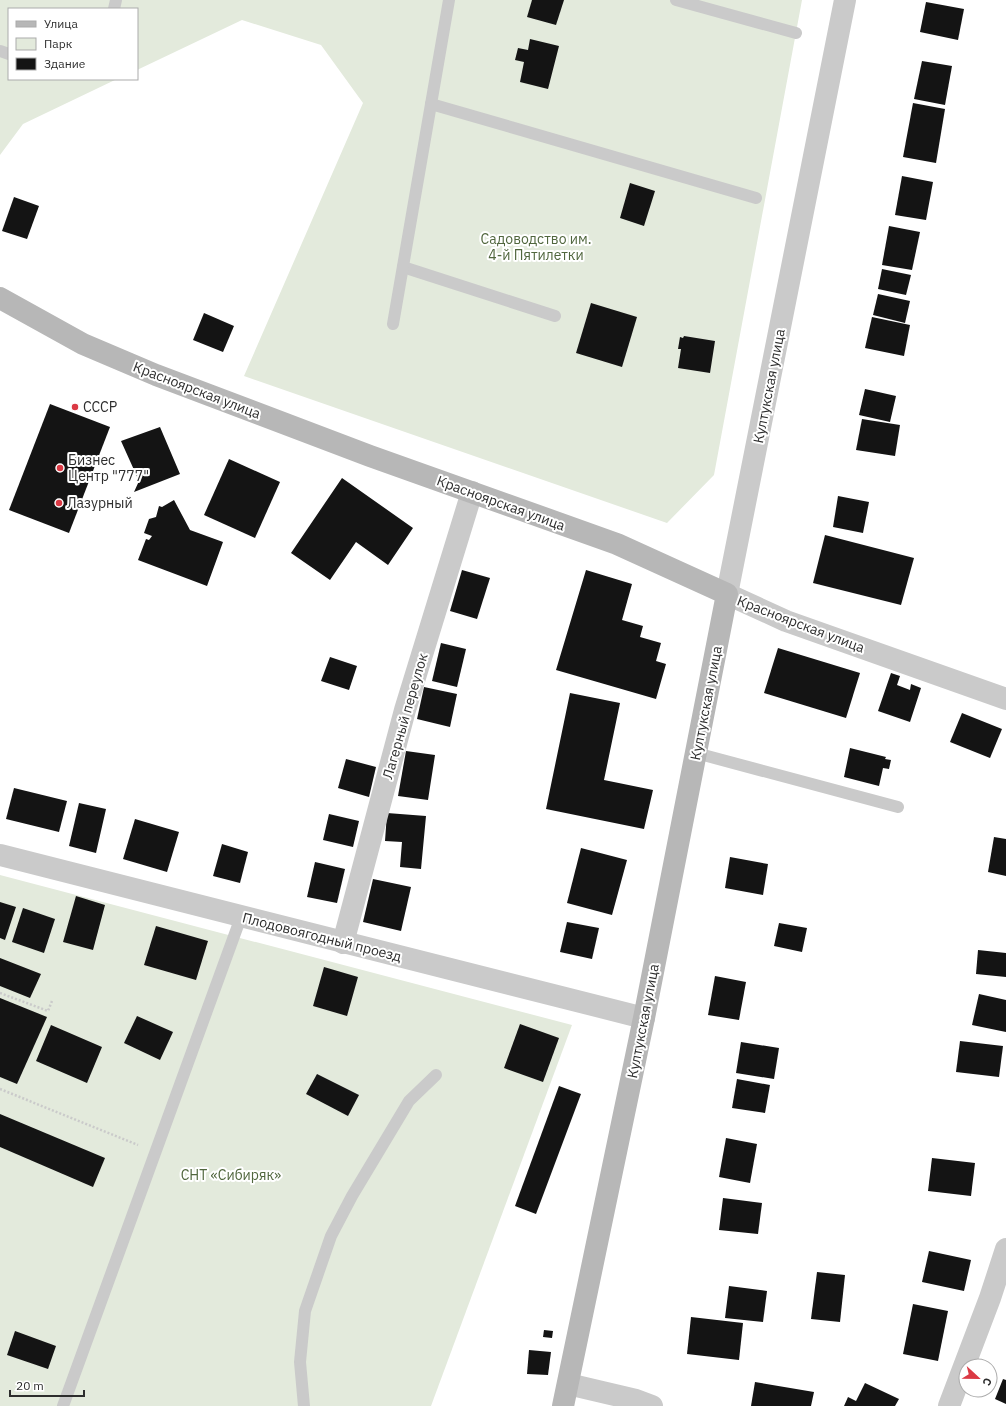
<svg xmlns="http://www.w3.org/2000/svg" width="1006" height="1406" viewBox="0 0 1006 1406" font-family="'IBM Plex Sans',sans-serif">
<rect width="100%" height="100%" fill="#fff"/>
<g fill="#e3eadc">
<polygon points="0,0 802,0 714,475 667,523 244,376 363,103 321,45 242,20 137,70 137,9 9,9 9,79 117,79 23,124 0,155"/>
<polygon points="0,875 572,1025 431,1406 0,1406"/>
</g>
<g fill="#141414">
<polygon points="532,0 564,0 556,25 527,17"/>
<polygon points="926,2 964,9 958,40 920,32"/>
<polygon points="530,39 559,46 548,89 520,82 524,62 515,60 518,48 528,50"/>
<polygon points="922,61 952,66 945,105 914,99"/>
<polygon points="913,103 945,109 936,163 903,157"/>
<polygon points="902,176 933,182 926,220 895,215"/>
<polygon points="630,183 655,191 644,226 620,218"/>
<polygon points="14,197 39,206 27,239 2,231"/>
<polygon points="889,226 920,232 912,270 882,265"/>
<polygon points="882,269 911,275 906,295 878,289"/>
<polygon points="878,294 910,301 905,323 873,315"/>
<polygon points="591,303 637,317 622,367 576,353"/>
<polygon points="204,313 234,326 223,352 193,340"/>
<polygon points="872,317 910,325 904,356 865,348"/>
<polygon points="684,336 715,341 710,373 678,368 681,349 678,349 680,337 683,338"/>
<polygon points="865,389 896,396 890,422 859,415"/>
<polygon points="50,404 110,427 69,533 9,510"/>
<polygon points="862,419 900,425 895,456 856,450"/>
<polygon points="160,427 180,474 134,492 139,481 121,441"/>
<polygon points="229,459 280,482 255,538 204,515"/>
<polygon points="342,478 413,528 388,565 356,542 330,580 291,553"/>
<polygon points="838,496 869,502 863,533 833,527"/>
<polygon points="174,500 190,530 223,542 207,586 138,560 146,539 149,540 152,536 144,533 149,519 156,517 159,506 162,507"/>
<polygon points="825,535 914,558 901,605 813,583"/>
<polygon points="462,570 490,578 477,619 450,611"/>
<polygon points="586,570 632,584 622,620 643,626 640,637 661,643 656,661 666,664 656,699 556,670"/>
<polygon points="441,643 466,649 457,687 432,681"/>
<polygon points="778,648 860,673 846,718 764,693"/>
<polygon points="330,657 357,666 349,690 321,681"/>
<polygon points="891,673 900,676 897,685 910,690 911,684 921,688 910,722 878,711"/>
<polygon points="424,687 457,694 450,727 417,719"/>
<polygon points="570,693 620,703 604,780 653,790 644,829 546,809"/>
<polygon points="962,713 1002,729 990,758 950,742"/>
<polygon points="850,748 886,757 885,759 891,760 889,769 883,768 879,786 844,777"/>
<polygon points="406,751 435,755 428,800 398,796"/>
<polygon points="346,759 376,767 369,797 338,788"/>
<polygon points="14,788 67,801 59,832 6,819"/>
<polygon points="79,803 106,809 96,853 69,846"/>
<polygon points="387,813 426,816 421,869 400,867 402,842 385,841"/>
<polygon points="329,814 359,821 353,847 323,840"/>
<polygon points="135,819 179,832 167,872 123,859"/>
<polygon points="994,837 1006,839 1006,876 988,872"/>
<polygon points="222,844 248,852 240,883 213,876"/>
<polygon points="581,848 627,860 612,915 567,903"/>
<polygon points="730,857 768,864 763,895 725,888"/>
<polygon points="315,862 345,869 337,903 307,897"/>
<polygon points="373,879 411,887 401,931 363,922"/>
<polygon points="76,896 105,905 93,950 63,942"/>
<polygon points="0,902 16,907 5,940 0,938"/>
<polygon points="23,908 55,919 44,953 12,942"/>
<polygon points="567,922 599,928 592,959 560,952"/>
<polygon points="779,923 807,928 802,952 774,946"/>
<polygon points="156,926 208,941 196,980 144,965"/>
<polygon points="978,950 1006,953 1006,977 976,974"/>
<polygon points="0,958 41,974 30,998 0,986"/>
<polygon points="324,967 358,977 347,1016 313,1006"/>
<polygon points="715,976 746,982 739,1020 708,1015"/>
<polygon points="979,994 1006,1000 1006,1032 972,1025"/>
<polygon points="0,998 47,1017 17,1084 0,1077"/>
<polygon points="137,1016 173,1032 160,1060 124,1043"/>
<polygon points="520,1024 559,1038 543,1082 504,1068"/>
<polygon points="51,1025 102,1047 87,1083 36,1061"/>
<polygon points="960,1041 1003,1046 999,1077 956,1072"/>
<polygon points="741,1042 779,1048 774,1079 736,1073"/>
<polygon points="317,1074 359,1095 348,1116 306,1094"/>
<polygon points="737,1079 770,1085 765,1113 732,1108"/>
<polygon points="559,1086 581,1094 536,1214 515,1206"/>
<polygon points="0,1114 105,1158 93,1187 0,1147"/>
<polygon points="726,1138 757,1144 750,1183 719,1177"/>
<polygon points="932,1158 975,1163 971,1196 928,1191"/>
<polygon points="723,1198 762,1203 758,1234 719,1230"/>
<polygon points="929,1251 971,1260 964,1291 922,1282"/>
<polygon points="817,1272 845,1275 840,1322 811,1319"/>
<polygon points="729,1286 767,1291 763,1322 725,1318"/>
<polygon points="913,1304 948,1311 938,1361 903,1354"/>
<polygon points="691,1317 743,1323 739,1360 687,1354"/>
<polygon points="544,1330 553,1331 552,1338 543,1337"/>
<polygon points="15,1331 56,1346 48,1369 7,1355"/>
<polygon points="529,1350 551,1352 548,1375 527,1374"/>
<polygon points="1003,1379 1006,1380 1006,1404 995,1399"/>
<polygon points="755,1382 814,1392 811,1406 751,1406"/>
<polygon points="865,1383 899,1399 895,1406 844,1406 848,1397 856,1401"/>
</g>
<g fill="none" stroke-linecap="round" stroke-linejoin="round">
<g stroke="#cacaca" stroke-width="2.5" stroke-dasharray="2 2" stroke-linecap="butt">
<polyline points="0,993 48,1011 52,1001"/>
<polyline points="0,1089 138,1145"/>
</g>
<g stroke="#cacaca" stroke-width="12">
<polyline points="676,0 796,33"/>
<polyline points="114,9 116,0"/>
<polyline points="0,51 9,54"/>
<polyline points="431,104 756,198"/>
<polyline points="403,267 555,316"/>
<polyline points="393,324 449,0"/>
<polyline points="696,753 898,807"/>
<polyline points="63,1406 241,917"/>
<polyline points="304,1406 300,1362 305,1311 331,1236 352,1196 409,1101 436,1075"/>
</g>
<g stroke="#cacaca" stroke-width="22">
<polyline points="727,594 786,621 1006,699"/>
<polyline points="0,855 644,1018"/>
<polyline points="343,943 405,710 472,492"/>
<polyline points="568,1384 636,1400 652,1406"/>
<polyline points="949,1406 990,1298 1006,1249"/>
</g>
<polyline stroke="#cacaca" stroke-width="22" points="727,594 845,0"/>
<polyline stroke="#b7b7b7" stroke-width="22" points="0,298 83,344 156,375 370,456 617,544 727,594 644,1018 563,1406"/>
</g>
<g fill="#db3944" stroke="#fff" stroke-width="1.5">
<circle cx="75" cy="407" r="4"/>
<circle cx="60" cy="468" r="4"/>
<circle cx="59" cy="503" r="4"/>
</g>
<g text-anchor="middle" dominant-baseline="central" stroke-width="4" stroke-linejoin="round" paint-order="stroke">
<g font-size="14" fill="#50663d" stroke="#fff">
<text x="536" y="239">Садоводство им.<tspan x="536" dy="16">4-й Пятилетки</tspan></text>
<text x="231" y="1175">СНТ «Сибиряк»</text>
</g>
<g font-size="14" fill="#2d2d2d" stroke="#fff">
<text transform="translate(769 386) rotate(-79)">Култукская улица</text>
<text transform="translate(197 390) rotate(21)">Красноярская улица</text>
<text transform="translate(501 503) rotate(20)">Красноярская улица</text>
<text transform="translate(801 624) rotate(21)">Красноярская улица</text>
<text transform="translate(706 703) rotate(-79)">Култукская улица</text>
<text transform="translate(405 716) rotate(-74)">Лагерный переулок</text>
<text transform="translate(322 937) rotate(14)">Плодовоягодный проезд</text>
<text transform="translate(643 1021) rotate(-79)">Култукская улица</text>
</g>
<g font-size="14" fill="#2d2d2d" stroke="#fff" text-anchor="start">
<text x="83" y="407">СССР</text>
<text x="68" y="460">Бизнес<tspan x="68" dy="16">Центр "777"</tspan></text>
<text x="67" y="503">Лазурный</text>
</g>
</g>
<rect x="8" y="8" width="130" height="72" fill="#ffffff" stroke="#ababab"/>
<rect x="16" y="21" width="20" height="6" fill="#b7b7b7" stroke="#ababab"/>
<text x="44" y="28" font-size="12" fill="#2d2d2d">Улица</text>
<rect x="16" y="38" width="20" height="12" fill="#e3eadc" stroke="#ababab"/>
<text x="44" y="48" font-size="12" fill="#2d2d2d">Парк</text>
<rect x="16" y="58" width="20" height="12" fill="#141414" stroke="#ababab"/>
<text x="44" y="68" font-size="12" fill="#2d2d2d">Здание</text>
<g transform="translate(978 1378) rotate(112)"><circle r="19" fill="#ffffff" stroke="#ababab"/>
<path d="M0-3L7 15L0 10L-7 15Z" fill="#db3944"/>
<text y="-6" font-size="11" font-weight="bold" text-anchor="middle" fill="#2d2d2d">С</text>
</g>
<path d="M10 1390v6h74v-6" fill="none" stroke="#2d2d2d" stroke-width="2"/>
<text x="16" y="1390" font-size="12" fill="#2d2d2d" stroke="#ffffff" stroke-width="3" paint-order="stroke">20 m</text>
</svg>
